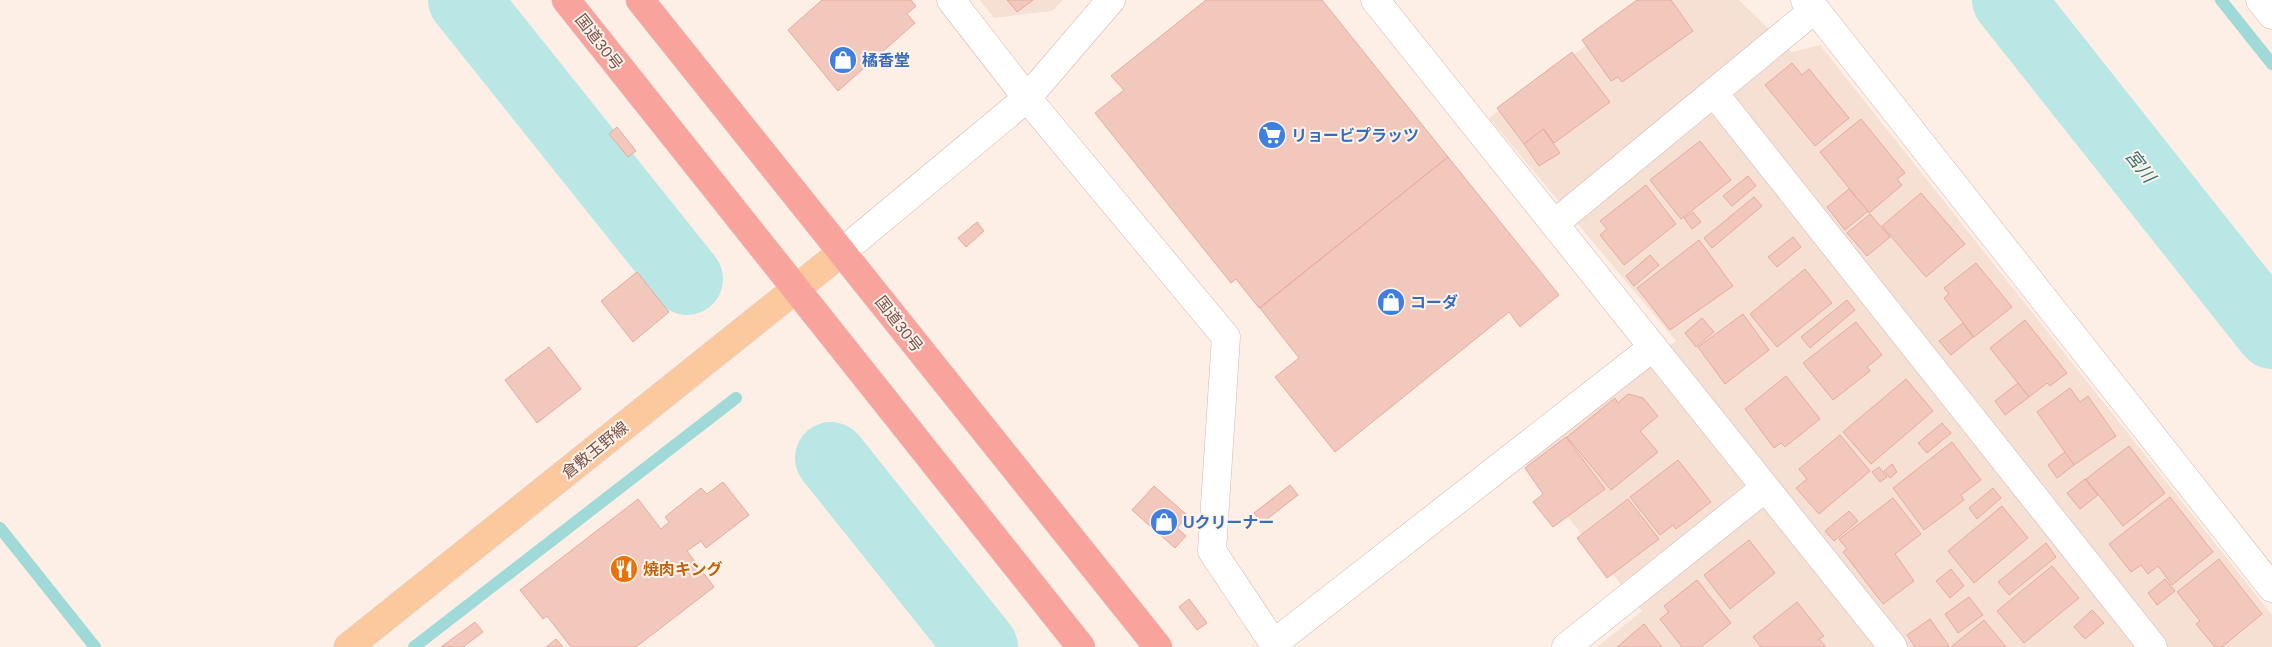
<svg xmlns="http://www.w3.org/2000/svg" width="2272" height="647" viewBox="0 0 2272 647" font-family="Arial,'Noto Sans JP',sans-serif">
<rect width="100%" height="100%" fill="#fdefe5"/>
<g fill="#f5e0d3">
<polygon points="980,0 1063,0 1052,11 994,18"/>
<polygon points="1647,0 1739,0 1792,52 1820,45 2272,615 2272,647 1597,647 1642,611 1525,463 1676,341 1489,118"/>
</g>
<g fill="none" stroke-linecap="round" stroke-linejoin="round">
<g stroke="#9fd9d8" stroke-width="12">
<polyline points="2221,0 2272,64"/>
<polyline points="0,528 95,647"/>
<polyline points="414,647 736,398"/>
</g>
<g stroke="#b9e7e5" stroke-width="72">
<polyline points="464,0 687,279"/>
<polyline points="2008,0 2272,333"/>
<polyline points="831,458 982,647"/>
</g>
</g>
<g fill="#f3c8bc" stroke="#e6ab9c">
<polygon points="822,0 911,0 916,6 907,14 915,23 838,91 788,30"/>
<polygon points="1007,0 1033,0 1017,12"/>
<polygon points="1206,0 1322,0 1448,157 1259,308 1236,279 1231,283 1095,113 1124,90 1111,76"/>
<polygon points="1637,0 1671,0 1693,31 1622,82 1618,77 1611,81 1582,40"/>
<polygon points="1572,52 1610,102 1554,143 1544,129 1524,144 1497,108"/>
<polygon points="1792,63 1802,75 1809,69 1849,118 1815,146 1765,85"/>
<polygon points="1861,119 1905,173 1897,179 1902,185 1869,213 1820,152"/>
<polygon points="617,127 636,151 628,157 609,134"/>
<polygon points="1543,129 1560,153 1539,166 1524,144"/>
<polygon points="1700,141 1731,180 1681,219 1650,180"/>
<polygon points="1448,157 1559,295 1520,327 1509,312 1335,452 1275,377 1299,358 1260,308"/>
<polygon points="1748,176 1756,186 1732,206 1723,196"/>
<polygon points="1646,185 1676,224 1624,265 1600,235 1607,229 1600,221"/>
<polygon points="1849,189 1868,211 1845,230 1827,207"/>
<polygon points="1921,193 1965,244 1926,277 1882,226"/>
<polygon points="1754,197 1762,206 1712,248 1704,238"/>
<polygon points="1693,212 1701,222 1692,229 1684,218"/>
<polygon points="1870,214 1890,237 1867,256 1847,233"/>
<polygon points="977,222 984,231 966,247 958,238"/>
<polygon points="1793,237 1801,247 1777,267 1768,257"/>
<polygon points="1699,240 1733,286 1670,330 1637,288"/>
<polygon points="1650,255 1659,265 1634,286 1626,276"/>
<polygon points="1976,263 2012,307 1974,337 1944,298 1949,294 1944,288"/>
<polygon points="1805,269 1832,303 1777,347 1750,314"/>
<polygon points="637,272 669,312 633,342 601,301"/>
<polygon points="1847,300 1855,310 1810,348 1801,337"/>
<polygon points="1743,314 1769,350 1725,384 1698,347"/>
<polygon points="1702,318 1714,332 1696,347 1685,333"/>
<polygon points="2025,320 2067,373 2050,386 2047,383 2029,397 1990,348"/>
<polygon points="1856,322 1882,355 1867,367 1870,371 1833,400 1803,363"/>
<polygon points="1963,323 1973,337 1951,355 1939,341"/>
<polygon points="549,347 581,389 537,423 505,380"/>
<polygon points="1786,376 1820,419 1785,447 1781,443 1774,448 1745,409"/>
<polygon points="1906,379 1933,411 1871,464 1843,432"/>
<polygon points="2018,383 2029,397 2005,415 1995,401"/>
<polygon points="2070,388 2080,402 2088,396 2116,436 2074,465 2037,412"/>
<polygon points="1628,394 1643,398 1658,416 1640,431 1658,452 1611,490 1567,437 1615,398 1618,403"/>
<polygon points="1942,423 1951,433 1927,453 1918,443"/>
<polygon points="1840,435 1870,471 1819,514 1796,488 1807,479 1799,469"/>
<polygon points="1566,437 1605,489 1553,527 1533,502 1543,494 1525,468"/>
<polygon points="1952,442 1981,480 1961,495 1964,500 1924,530 1893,488"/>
<polygon points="2129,446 2165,493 2123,526 2086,479"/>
<polygon points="2065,452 2074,465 2057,478 2048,465"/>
<polygon points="1678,460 1711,502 1676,529 1673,525 1660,535 1630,497"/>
<polygon points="1892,464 1897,472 1890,478 1884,471"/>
<polygon points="1879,467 1887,477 1880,482 1872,472"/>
<polygon points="2085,479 2098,495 2080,509 2067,493"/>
<polygon points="723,482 749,515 706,548 701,541 687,551 714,587 636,647 571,647 547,616 543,619 520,590 638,499 661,529 669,522 665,517 701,488 707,494"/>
<polygon points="1290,485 1298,495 1262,523 1254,513"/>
<polygon points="1154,486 1188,516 1177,528 1186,536 1175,548 1132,510"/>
<polygon points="1993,488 2001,498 1977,519 1969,508"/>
<polygon points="2170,497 2213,552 2172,585 2158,566 2148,574 2141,565 2131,572 2109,544"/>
<polygon points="1893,498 1921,534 1895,554 1914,581 1883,604 1843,552 1847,549 1839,539"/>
<polygon points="1628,499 1659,539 1607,578 1577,538"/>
<polygon points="2002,506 2028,538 1974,583 1948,551"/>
<polygon points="1849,511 1858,521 1834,541 1825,531"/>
<polygon points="1749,540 1775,573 1730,609 1704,575"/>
<polygon points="2046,543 2056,557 2009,595 1998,582"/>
<polygon points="2219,559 2262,614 2222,647 2215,647 2196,624 2200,621 2177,592"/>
<polygon points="2052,566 2079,598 2024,643 1997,611"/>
<polygon points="1951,569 1964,586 1950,598 1936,581"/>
<polygon points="2165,579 2175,591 2157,605 2148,593"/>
<polygon points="1697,580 1731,623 1701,647 1682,647 1660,619 1669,612 1664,606"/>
<polygon points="1969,597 1983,615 1958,633 1945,614"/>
<polygon points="1189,599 1207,623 1197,630 1179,607"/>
<polygon points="1797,602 1824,636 1819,639 1826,647 1761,647 1753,637"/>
<polygon points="2092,610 2104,623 2085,639 2074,627"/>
<polygon points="1930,619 1949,646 1948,647 1915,647 1907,635"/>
<polygon points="1984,620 2006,647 1951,647"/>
<polygon points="475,622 483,632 463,647 441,647"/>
<polygon points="1644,624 1662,647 1617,647"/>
<polygon points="556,639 563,647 546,647"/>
</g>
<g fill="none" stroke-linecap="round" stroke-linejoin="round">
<defs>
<g id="minor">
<polyline points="951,0 1027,98 1226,337 1212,551 1276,647"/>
<polyline points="1375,0 1893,647"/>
<polyline points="1805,0 1815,9 2272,588"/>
<polyline points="2260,0 2272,15"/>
<polyline points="1714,93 2153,647"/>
<polyline points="1554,224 1815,9"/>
<polyline points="842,252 1027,98 1111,0"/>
<polyline points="1273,644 1653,347"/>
<polyline points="1566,647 1765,488"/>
</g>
<polyline id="major" points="348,647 842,252"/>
<g id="highway">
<polyline points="566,0 1081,647"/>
<polyline points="640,0 1158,647"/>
</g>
</defs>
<use href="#minor" stroke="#d1b7ae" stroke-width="29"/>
<use href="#major" stroke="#d9cfcc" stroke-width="29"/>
<use href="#highway" stroke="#d9cfcc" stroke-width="29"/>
<use href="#minor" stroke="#fff" stroke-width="28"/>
<use href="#major" stroke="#fcc89d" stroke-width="28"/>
<use href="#highway" stroke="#f8a39b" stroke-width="28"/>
</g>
<defs>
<symbol id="shop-disc" viewBox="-11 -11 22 22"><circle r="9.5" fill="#3f7fe0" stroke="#fff4ec"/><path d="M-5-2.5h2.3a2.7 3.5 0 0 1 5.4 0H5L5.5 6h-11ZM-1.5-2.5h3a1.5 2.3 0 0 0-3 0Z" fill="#fff"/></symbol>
<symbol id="supermarket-disc" viewBox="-11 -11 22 22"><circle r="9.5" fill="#3f7fe0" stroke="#fff4ec"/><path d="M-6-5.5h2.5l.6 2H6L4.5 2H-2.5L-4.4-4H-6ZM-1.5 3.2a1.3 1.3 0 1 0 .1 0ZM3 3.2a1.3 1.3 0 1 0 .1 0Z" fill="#fff"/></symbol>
<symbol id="restaurant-disc" viewBox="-11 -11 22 22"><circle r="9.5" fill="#e8710a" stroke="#fff4ec"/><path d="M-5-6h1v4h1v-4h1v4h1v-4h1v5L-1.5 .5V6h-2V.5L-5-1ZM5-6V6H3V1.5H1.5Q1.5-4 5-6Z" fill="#fff"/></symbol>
</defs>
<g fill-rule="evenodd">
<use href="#shop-disc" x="827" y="44" width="32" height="32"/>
<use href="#supermarket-disc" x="1256" y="119" width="32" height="32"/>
<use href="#shop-disc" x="1375" y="286" width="32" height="32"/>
<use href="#shop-disc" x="1148" y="506" width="32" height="32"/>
<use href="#restaurant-disc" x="608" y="553" width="32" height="32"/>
</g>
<g text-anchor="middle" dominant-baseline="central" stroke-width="4" stroke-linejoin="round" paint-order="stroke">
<g font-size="16" fill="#76524a" stroke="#fff4ec">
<text transform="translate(599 42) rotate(52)">国道30号</text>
<text transform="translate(899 324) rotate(52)">国道30号</text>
<text transform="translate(595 450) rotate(-39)">倉敷玉野線</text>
</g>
<g font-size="16" font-weight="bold" fill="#366cbe" stroke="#fff4ec" text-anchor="start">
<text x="862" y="60">橘香堂</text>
<text x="1291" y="135">リョービプラッツ</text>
<text x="1410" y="302">コーダ</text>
<text x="1183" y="522">Uクリーナー</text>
</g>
<g font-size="16" font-weight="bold" fill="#c56008" stroke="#fff4ec" text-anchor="start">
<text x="643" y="569">焼肉キング</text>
</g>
<g font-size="18" font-style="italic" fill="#3a7574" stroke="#fff4ec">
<text transform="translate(2140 166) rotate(52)">宮川</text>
</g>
</g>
</svg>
